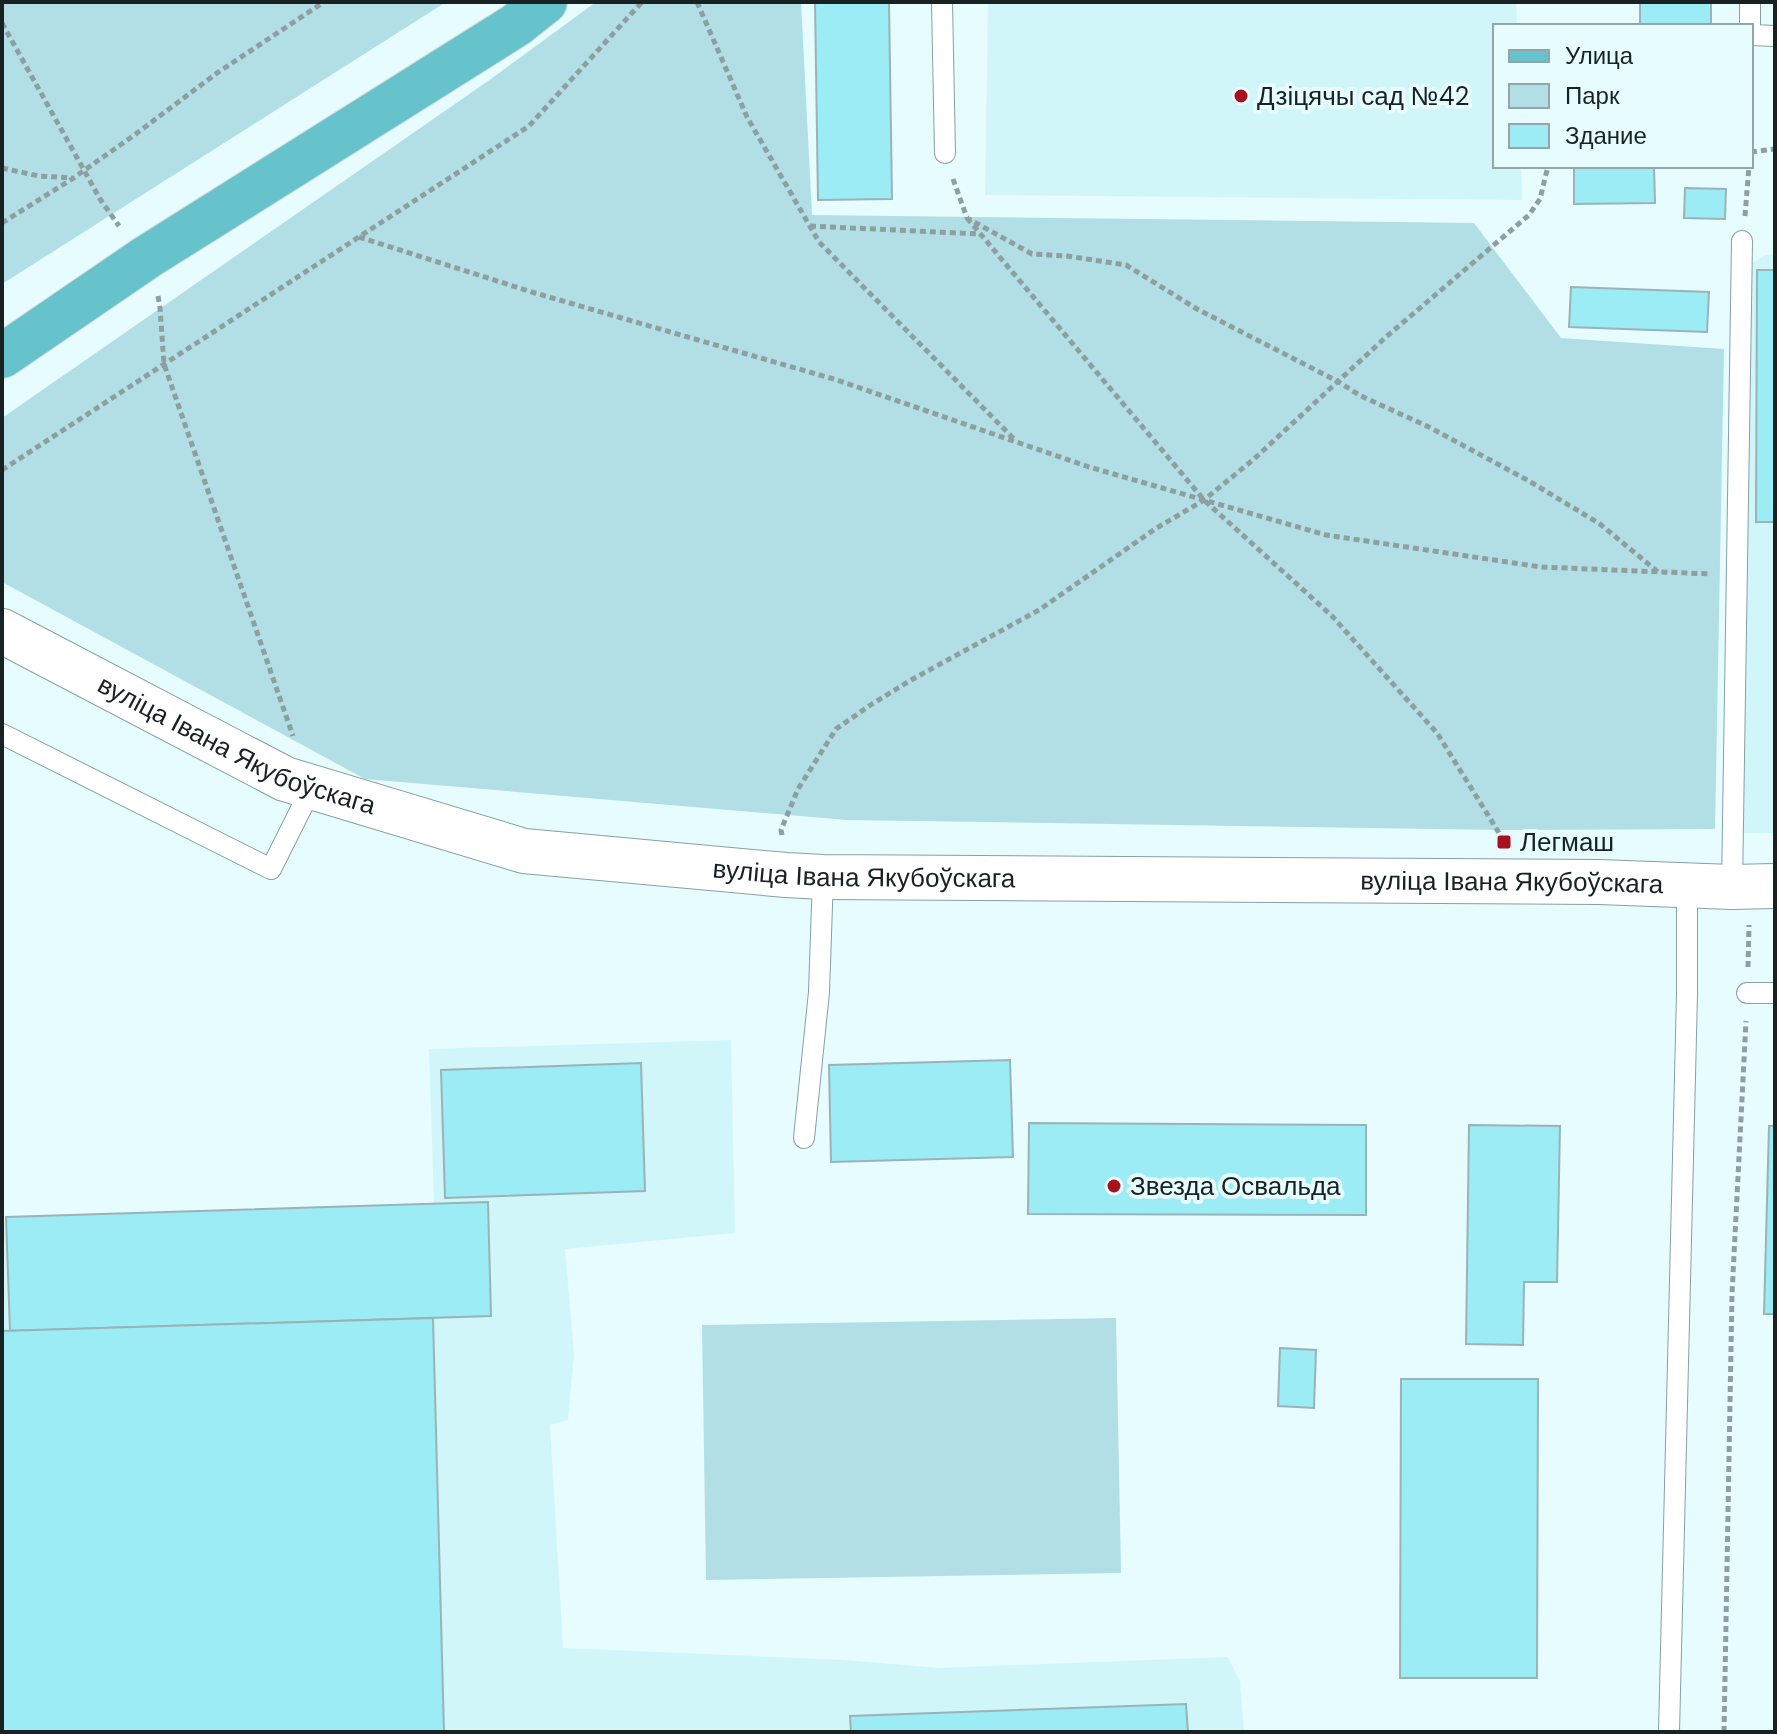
<svg xmlns="http://www.w3.org/2000/svg" width="1777" height="1734" viewBox="0 0 1777 1734" font-family="'DM Sans',sans-serif">
<rect width="100%" height="100%" fill="#e6fcfe"/>
<g fill="#d1f6fa">
<polygon points="988,2 1516,2 1517,26 1495,26 1495,166 1521,166 1522,200 985,195"/>
<polygon points="1775,254 1775,833 1742,833 1752,263 1766,255"/>
<polygon points="731,1040 735,1233 565,1249 574,1354 568,1420 550,1425 563,1648 846,1660 938,1668 1228,1657 1240,1681 1244,1732 2,1732 2,1235 6,1217 434,1204 429,1049"/>
</g>
<g fill="#b1dfe5">
<polygon points="2,2 446,2 2,284"/>
<polygon points="596,2 801,2 812,215 1474,223 1561,338 1724,349 1715,829 1502,830 847,820 365,779 2,582 2,418 491,79"/>
<polygon points="1116,1318 1121,1573 706,1580 702,1325"/>
</g>
<g fill="#9becf5" stroke="#9ab3b7" stroke-width="2">
<polygon points="815,2 889,2 892,199 818,200"/>
<rect x="1640" y="2" width="71" height="24"/>
<polygon points="1574,166 1654,166 1655,203 1574,204"/>
<polygon points="1685,188 1726,189 1725,219 1684,218"/>
<polygon points="1757,270 1775,270 1775,559 1775,522 1756,522"/>
<polygon points="1571,287 1709,292 1707,332 1569,327"/>
<polygon points="1010,1060 1013,1157 831,1162 829,1065"/>
<polygon points="641,1063 645,1191 445,1198 441,1070"/>
<polygon points="1029,1123 1366,1125 1366,1215 1028,1214"/>
<polygon points="1469,1125 1560,1126 1557,1282 1524,1282 1523,1345 1466,1344"/>
<polygon points="1769,1126 1775,1126 1775,1314 1764,1314"/>
<polygon points="488,1202 491,1316 10,1331 6,1217"/>
<polygon points="433,1318 444,1732 2,1732 2,1331"/>
<polygon points="1280,1348 1316,1350 1314,1408 1278,1406"/>
<polygon points="1401,1379 1538,1379 1537,1678 1400,1678"/>
<polygon points="1186,1704 1188,1732 851,1732 850,1716"/>
</g>
<g fill="none" stroke-linecap="round" stroke-linejoin="round">
<defs>
<g id="service">
<polyline points="942,2 945,153"/>
<polyline points="1750,26 1750,2"/>
<polyline points="1751,35 1775,36"/>
<polyline points="2,734 271,869 312,787"/>
<polyline points="1732,887 1742,241"/>
<polyline points="1747,993 1775,993"/>
<polyline points="804,1138 819,992 823,877"/>
<polyline points="1669,1732 1687,994 1687,884"/>
</g>
<g id="tertiary">
<path id="s1" d="M2,631L285,779L524,851L786,875L823,877L1599,882L1732,887L1775,886"/>
</g>
<polyline id="primary" points="2,356 147,257 516,25 545,2"/>
</defs>
<use href="#service" stroke="#86a0a3" stroke-width="22"/>
<use href="#tertiary" stroke="#86a0a3" stroke-width="46"/>
<use href="#primary" stroke="#dadcdc" stroke-width="46"/>
<g stroke="#8e9fa1" stroke-width="5" stroke-dasharray="6 4" stroke-linecap="butt">
<polyline points="697,2 747,117 819,242 1016,441"/>
<polyline points="2,23 100,199 119,226"/>
<polyline points="1751,152 1775,149"/>
<polyline points="2,168 39,176 72,178"/>
<polyline points="953,179 967,218 1032,254 1067,256 1126,265 1197,309 1337,381 1361,396 1429,427 1529,481 1600,524 1658,572"/>
<polyline points="1745,216 1749,166"/>
<polyline points="967,218 1204,500 1332,616 1437,733 1504,841"/>
<polyline points="2,223 72,179 133,136 217,73 324,2"/>
<polyline points="810,226 979,234"/>
<polyline points="359,237 535,293 837,380 1089,467 1326,535 1541,567 1711,574"/>
<polyline points="158,296 160,308 164,364 293,736"/>
<polyline points="2,470 529,126 642,2"/>
<polyline points="782,835 781,830 798,789 836,729 872,704 911,680 1039,610 1155,529 1204,500 1254,459 1386,337 1529,215 1540,199 1548,166"/>
<polyline points="1748,967 1749,925"/>
<polyline points="1724,1732 1732,1294 1746,1021"/>
</g>
<use href="#service" stroke="#fff" stroke-width="20"/>
<use href="#tertiary" stroke="#fff" stroke-width="44"/>
<use href="#primary" stroke="#67c3cb" stroke-width="44"/>
</g>
<g fill="#a7111c" stroke="#e6fcfe" stroke-width="3">
<circle cx="1241" cy="96" r="8"/>
<rect x="1496" y="834" width="16" height="16" rx="4"/>
<circle cx="1114" cy="1186" r="8"/>
</g>
<g text-anchor="middle" dominant-baseline="central" stroke-width="8" stroke-linejoin="round" paint-order="stroke">
<g font-size="26" fill="#182223" stroke="#e6fcfe" text-anchor="start">
<text x="1257" y="96">Дзіцячы сад №42</text>
<text x="1520" y="842">Легмаш</text>
<text x="1130" y="1186">Звезда Освальда</text>
</g>
<g font-size="26" fill="#182223" stroke="#e6fcfe">
<text stroke="none"><textPath href="#s1" startOffset="262">вуліца Івана Якубоўскага</textPath></text>
<text stroke="none"><textPath href="#s1" startOffset="910">вуліца Івана Якубоўскага</textPath></text>
<text stroke="none"><textPath href="#s1" startOffset="1558">вуліца Івана Якубоўскага</textPath></text>
</g>
</g>
<rect width="1777" height="1734" fill="none" stroke="#182223" stroke-width="8"/>
<rect x="1493" y="24" width="260" height="144" fill="#e6fcfe" stroke="#94a5a6" stroke-width="2"/>
<rect x="1509" y="50" width="40" height="12" fill="#67c3cb" stroke="#94a5a6" stroke-width="2"/>
<text x="1565" y="64" font-size="24" fill="#182223">Улица</text>
<rect x="1509" y="84" width="40" height="24" fill="#b1dfe5" stroke="#94a5a6" stroke-width="2"/>
<text x="1565" y="104" font-size="24" fill="#182223">Парк</text>
<rect x="1509" y="124" width="40" height="24" fill="#9becf5" stroke="#94a5a6" stroke-width="2"/>
<text x="1565" y="144" font-size="24" fill="#182223">Здание</text>
</svg>
